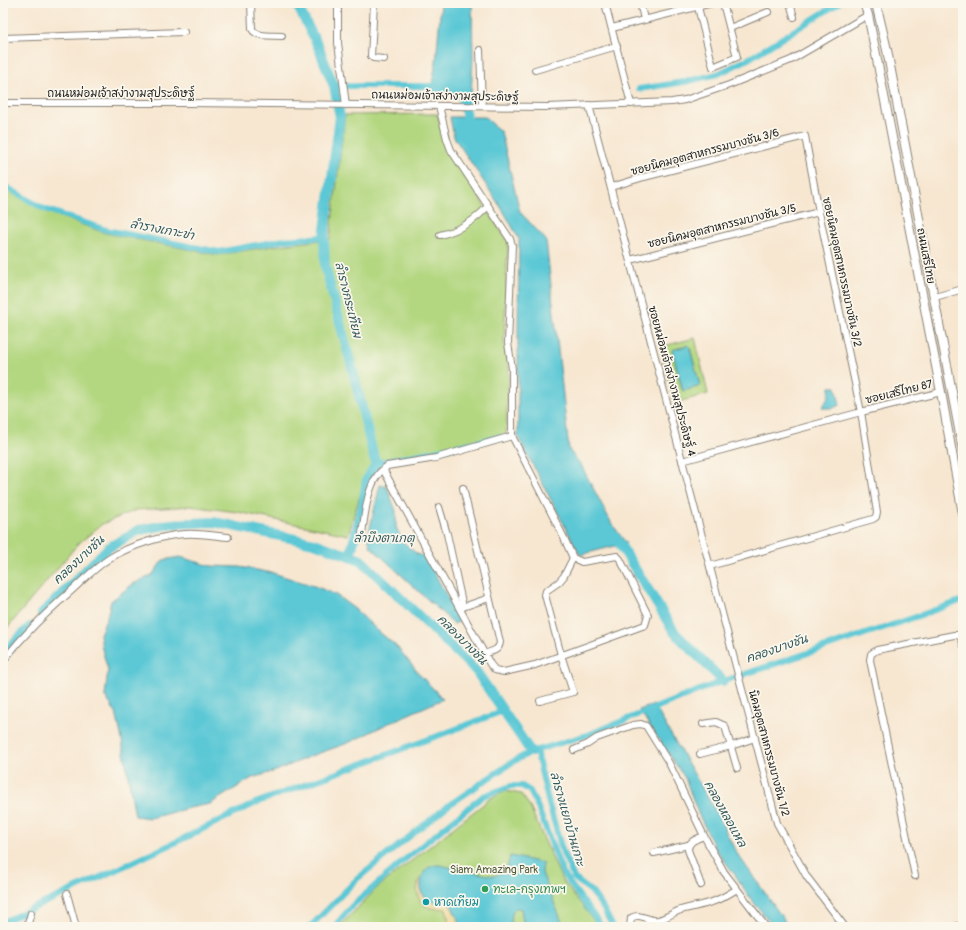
<svg xmlns="http://www.w3.org/2000/svg" width="966" height="930" viewBox="0 0 966 930" font-family="Pangolin,'Playpen Sans Thai',sans-serif">
<rect width="100%" height="100%" fill="#fbf7ec"/>
<filter id="ink" filterUnits="userSpaceOnUse"><feTurbulence type="fractalNoise" baseFrequency=".025" numOctaves="2"/><feDisplacementMap in="SourceGraphic" scale="8" xChannelSelector="R" yChannelSelector="G"/><feConvolveMatrix kernelMatrix="1 2 1 2 8 2 1 2 1" color-interpolation-filters="sRGB"/></filter>
<filter id="wash" filterUnits="userSpaceOnUse"><feTurbulence type="fractalNoise" baseFrequency=".012" numOctaves="4" result="noise"/><feDisplacementMap in="SourceGraphic" scale="16" xChannelSelector="R" yChannelSelector="G"/><feGaussianBlur stdDeviation="0.9" result="paint"/><feColorMatrix in="noise" values="0 0 0 0 0 0 0 0 0 0 0 0 0 0 0 0 0 1.4 0 .05"/><feComposite in="paint" operator="in"/></filter>
<g filter="url(#wash)">
<rect width="100%" height="100%" fill="#f7e7d1"/>
<g fill="#b3d780" stroke="#687a4e" fill-rule="evenodd">
<polygon points="437,114 447,148 508,242 504,343 509,369 506,437 423,456 380,463 366,476 348,535 238,512 190,506 136,510 102,524 78,544 3,633 3,188 44,211 105,233 218,255 272,246 330,239 345,115"/>
<path d="M695,338L708,394L674,403L660,347ZM690,347L699,386L682,390L672,350Z"/>
<polygon points="506,791 521,794 529,805 562,880 599,927 339,927 376,889 491,798"/>
</g>
<path fill="#eeda9e" stroke="#857b5d" d="M422,876L421,886L438,903L442,901L451,905L462,927H450L446,909C440,908 435,909 430,908C416,903 414,887 422,876Z"/>
<g fill="#5cc8d5" stroke="#3c7278">
<polygon points="441,3 472,3 473,60 471,94 430,94 436,62"/>
<polygon points="450,117 485,117 501,132 520,212 546,240 569,450 581,465 612,524 626,543 580,555 518,437 518,330 519,239 504,212 454,137"/>
<polygon points="689,345 700,385 698,387 683,391 672,350"/>
<path d="M830,387H836L840,405L833,408H823L822,407C827,401 830,395 830,387Z"/>
<polygon points="380,485 387,487 396,511 396,527 403,542 417,554 426,557 460,621 454,624 370,546 368,536"/>
<polygon points="180,557 211,566 240,567 273,573 317,587 336,595 356,610 376,629 397,647 420,675 443,699 391,722 348,743 311,756 276,771 252,778 210,804 189,808 150,818 135,816 121,735 116,713 105,696 108,670 102,649 100,634 107,617 111,601 133,584 152,575 163,560"/>
<polygon points="654,705 715,810 736,852 789,927 774,927 750,898 733,872 716,850 698,813 685,778 639,710"/>
<path d="M510,856L543,863L542,873L564,927H524L521,909C511,904 512,919 510,927H462L451,905C437,897 434,909 421,892C420,878 423,865 439,865L493,876C504,873 508,867 510,856Z"/>
</g>
<g fill="none" stroke-linecap="round" stroke-linejoin="round">
<g stroke="#5cc8d5" stroke-width="6">
<polyline points="334,86 439,86"/>
<polyline points="639,89 684,82 718,74 750,58 839,3"/>
<polyline points="3,185 42,208 106,230 219,252 284,240 324,237"/>
<polyline points="377,463 501,437"/>
<polyline points="536,750 549,804 563,853 574,878 592,892 603,908 613,927"/>
<polyline points="3,922 170,845 258,802 440,735 503,711"/>
<polyline points="310,927 357,879 446,807 514,761 531,752 590,734 715,684 907,620 963,600"/>
<polyline points="334,927 352,906 409,856 483,796 511,786 522,786 530,791 537,805 563,874 602,927"/>
</g>
<g stroke="#5cc8d5" stroke-width="10">
<polyline points="296,3 317,44 334,86 340,117 324,237 325,266 355,379 374,458 377,463 367,479 363,506 350,556"/>
<polyline points="460,82 468,125 471,129"/>
<polyline points="612,534 616,538 675,633 723,681"/>
<polyline points="42,614 108,548 139,530 171,524 214,522 314,543 361,560 476,671 531,752"/>
<polyline points="3,654 30,627"/>
</g>
</g>
</g>
<g filter="url(#ink)">
<g fill="none" stroke-linecap="round" stroke-linejoin="round">
<defs>
<g id="minor">
<path d="M251,3L252,29C257,38 273,35 282,36"/>
<polyline points="338,3 338,43 346,105"/>
<polyline points="374,3 371,56 373,58 384,59"/>
<polyline points="605,3 631,104"/>
<polyline points="640,3 644,19"/>
<polyline points="790,3 794,17"/>
<polyline points="963,3 963,4"/>
<polyline points="698,7 713,67 737,57 723,3"/>
<polyline points="612,28 712,3"/>
<polyline points="730,28 768,12"/>
<polyline points="3,38 184,32"/>
<polyline points="480,50 482,106"/>
<polyline points="535,70 617,46"/>
<polyline points="3,103 186,103 547,107 672,102 685,100 729,85 791,60 868,15"/>
<polyline points="589,105 777,823 807,877 845,927"/>
<polyline points="439,106 447,139 451,150 510,239 512,245 508,343 512,369 512,436 564,538 573,558 582,562 617,556 620,559 648,615 645,625 535,665 504,672 495,670 490,664 384,471 385,468 387,466 436,458 512,436"/>
<polyline points="611,187 644,177 805,136 819,212 861,412 877,512 876,517 873,519 710,566"/>
<path d="M440,235C460,230 475,221 488,206"/>
<polyline points="630,260 819,212"/>
<polyline points="935,297 963,289"/>
<polyline points="682,461 861,412 941,392"/>
<path d="M463,488L500,642C499,651 492,651 484,654"/>
<polyline points="439,507 447,534 463,607"/>
<path d="M361,539C365,519 366,480 385,468"/>
<polyline points="460,608 489,598"/>
<path d="M3,661C25,633 44,615 71,591C83,580 96,567 110,558C129,546 164,535 185,534C200,533 214,536 228,537"/>
<polyline points="540,701 573,692 561,655 545,595 546,591 559,582 564,576 573,558"/>
<polyline points="703,724 716,722 725,726 737,768"/>
<polyline points="574,750 588,744 597,738 633,725 641,724 646,726 669,763 704,836 724,872 766,927"/>
<polyline points="700,754 731,746 755,738"/>
<polyline points="654,853 688,845"/>
<polyline points="915,876 870,660 871,654 877,650 954,635 958,635 962,639 963,644"/>
<path d="M701,885L688,850C688,841 697,839 704,836"/>
<polyline points="67,894 76,927"/>
<polyline points="27,927 31,913"/>
<path d="M630,927L631,918C641,912 648,922 658,920C666,918 671,914 678,911C689,907 701,906 712,902C721,899 729,894 737,889"/>
<polyline points="954,927 963,925"/>
</g>
<g id="major">
<polyline points="864,3 868,15 875,49 941,392 963,514"/>
<polyline points="876,3 887,50 963,450"/>
</g>
</defs>
<use href="#minor" stroke="#8a8276" stroke-width="8"/>
<use href="#major" stroke="#8a8276" stroke-width="10"/>
<use href="#minor" stroke="#fff" stroke-width="6"/>
<use href="#major" stroke="#fff" stroke-width="8"/>
</g>
</g>
<circle fill="#2e9e5b" stroke="#fbf7ec" stroke-width="1.5" cx="485" cy="889" r="4"/>
<circle fill="#0f9aa8" stroke="#fbf7ec" stroke-width="1.5" cx="426" cy="902" r="4"/>
<g text-anchor="middle" dominant-baseline="central" stroke-width="3.5" stroke-linejoin="round" paint-order="stroke">
<g font-size="11" fill="#1c1c1c" stroke="#fbf7ec">
<text x="121" y="93">ถนนหม่อมเจ้าสง่างามสุประดิษฐ์</text>
<text transform="translate(445 96) rotate(1)">ถนนหม่อมเจ้าสง่างามสุประดิษฐ์</text>
<text transform="translate(705 152) rotate(-15)">ซอยนิคมอุตสาหกรรมบางชัน 3/6</text>
<text transform="translate(722 226) rotate(-14)">ซอยนิคมอุตสาหกรรมบางชัน 3/5</text>
<text transform="translate(926 256) rotate(79)">ถนนเสรีไทย</text>
<text transform="translate(842 272) rotate(78)">ซอยนิคมอุตสาหกรรมบางชัน 3/2</text>
<text transform="translate(672 381) rotate(75)">ซอยหม่อมเจ้าสง่างามสุประดิษฐ์ 4</text>
<text transform="translate(899 392) rotate(-14)">ซอยเสรีไทย 87</text>
<text transform="translate(769 753) rotate(75)">นิคมอุตสาหกรรมบางชัน 1/2</text>
</g>
<g font-size="11" fill="#515d3f" stroke="#fbf7ec">
<text x="494" y="869">Siam Amazing Park</text>
</g>
<g font-size="11" fill="#27864d" stroke="#fbf7ec" text-anchor="start">
<text x="493" y="889">ทะเล-กรุงเทพฯ</text>
</g>
<g font-size="11" fill="#0d838f" stroke="#fbf7ec" text-anchor="start">
<text x="434" y="902">หาดเทียม</text>
</g>
<g font-size="12" font-style="italic" fill="#32585d" stroke="#fbf7ec">
<text transform="translate(162 230) rotate(11)">ลำรางเกาะข่า</text>
<text transform="translate(348 300) rotate(76)">ลำรางกระเทียม</text>
<text x="384" y="538">ลำบึงตาเกตุ</text>
<text transform="translate(79 560) rotate(-43)">คลองบางชัน</text>
<text transform="translate(462 640) rotate(45)">คลองบางชัน</text>
<text transform="translate(777 649) rotate(-19)">คลองบางชัน</text>
<text transform="translate(725 814) rotate(61)">คลองหลอแหล</text>
<text transform="translate(567 819) rotate(74)">ลำรางแยกบ้านเกาะ</text>
</g>
</g>
<rect width="966" height="930" fill="none" stroke="#fbf7ec" stroke-width="16"/>
</svg>
